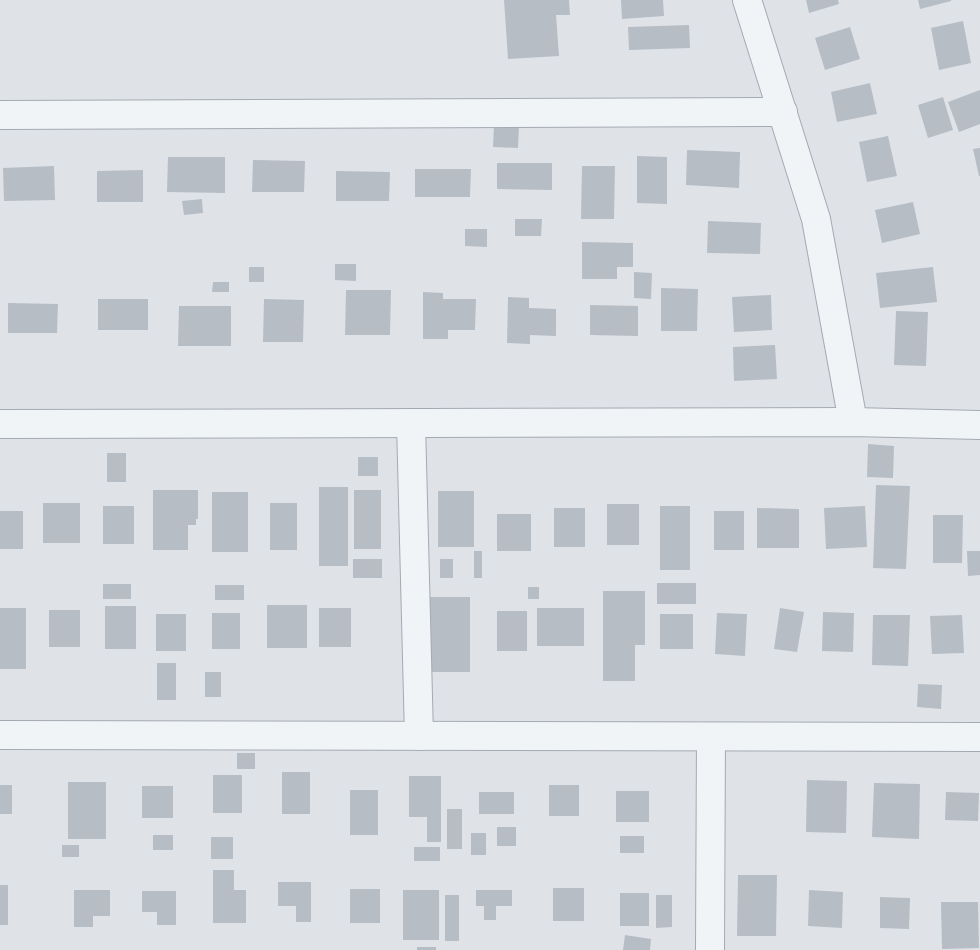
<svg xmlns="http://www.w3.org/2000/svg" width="980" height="950" viewBox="0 0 980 950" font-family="'Titillium Web',sans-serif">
<rect width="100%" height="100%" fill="#dfe3e8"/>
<g fill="#b6bdc5">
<polygon points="504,0 569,0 570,15 556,15 559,56 508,59"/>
<polygon points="621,0 663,0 664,16 622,19"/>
<polygon points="806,0 838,0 839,4 809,13"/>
<polygon points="918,0 951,0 951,1 920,9"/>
<polygon points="963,21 971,63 939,70 931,28"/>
<polygon points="689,25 690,48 629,50 628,27"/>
<polygon points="850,27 860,59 825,70 815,38"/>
<polygon points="870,83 877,114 837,122 831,92"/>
<polygon points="980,90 980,124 959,132 948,102"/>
<polygon points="943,97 953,130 928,138 918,105"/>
<polygon points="494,125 519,126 518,148 493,147"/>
<polygon points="888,136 897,176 867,182 859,142"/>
<polygon points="980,148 980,176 979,176 973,149"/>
<polygon points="687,150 740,152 739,188 686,185"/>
<polygon points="637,156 667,157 667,204 637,203"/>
<polygon points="168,157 225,157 225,193 167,192"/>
<polygon points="253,160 305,161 304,192 252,192"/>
<polygon points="497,163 552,163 552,190 497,189"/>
<polygon points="54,166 55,200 4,201 3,168"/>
<polygon points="582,166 615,166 614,219 581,219"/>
<polygon points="415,169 471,169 470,197 415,197"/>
<polygon points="143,170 143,202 97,202 97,171"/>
<polygon points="336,171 390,172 389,201 336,201"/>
<polygon points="202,199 203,213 184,215 182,201"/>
<polygon points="913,202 920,234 882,243 875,210"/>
<polygon points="515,219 542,219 541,236 515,236"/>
<polygon points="708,221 761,223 760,254 707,253"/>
<polygon points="465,229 487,229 487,247 465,246"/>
<polygon points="582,242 633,243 633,267 617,267 617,279 582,279"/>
<polygon points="335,264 356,264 356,281 335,280"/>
<rect x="249" y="267" width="15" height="15"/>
<polygon points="933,267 937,302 880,308 876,273"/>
<polygon points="634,272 652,273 651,299 634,298"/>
<polygon points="213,282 229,282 229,292 212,292"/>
<polygon points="661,288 698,289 697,331 661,331"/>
<polygon points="346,290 391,290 390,335 345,335"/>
<polygon points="423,292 443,293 443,299 476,299 475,330 448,330 448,339 423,339"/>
<polygon points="771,295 772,330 734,332 732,297"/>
<polygon points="508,297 529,298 529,308 556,309 556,336 530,335 530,344 507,343"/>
<rect x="98" y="299" width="50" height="31"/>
<polygon points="264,299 304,300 303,342 263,342"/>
<polygon points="8,303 58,304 57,333 8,333"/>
<polygon points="590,305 638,306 638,336 590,335"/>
<polygon points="179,306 231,306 231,346 178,346"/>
<polygon points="896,311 928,312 926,366 894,365"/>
<polygon points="775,345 777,379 734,381 733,347"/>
<polygon points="868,444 894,446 893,478 867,477"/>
<rect x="107" y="453" width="19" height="29"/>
<rect x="358" y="457" width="20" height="19"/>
<polygon points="876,485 910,486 906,569 873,568"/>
<rect x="319" y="487" width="29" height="79"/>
<polygon points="153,490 198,490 198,519 196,519 196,525 188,525 188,550 153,550"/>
<rect x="354" y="490" width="27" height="59"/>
<rect x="438" y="491" width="36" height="56"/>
<rect x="212" y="492" width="36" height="60"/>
<rect x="43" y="503" width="37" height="40"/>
<rect x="270" y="503" width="27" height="47"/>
<rect x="607" y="504" width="32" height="41"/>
<rect x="103" y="506" width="31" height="38"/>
<rect x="660" y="506" width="30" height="64"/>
<polygon points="865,506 867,547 826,549 824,508"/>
<rect x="554" y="508" width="31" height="39"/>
<polygon points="757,508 799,509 799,548 757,548"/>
<rect x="0" y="511" width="23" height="38"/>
<rect x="714" y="511" width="30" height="39"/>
<rect x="497" y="514" width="34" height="37"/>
<polygon points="933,515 963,515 962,563 933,563"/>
<rect x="474" y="551" width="8" height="27"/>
<polygon points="967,551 980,551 980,575 968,576"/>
<rect x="353" y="559" width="29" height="19"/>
<rect x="440" y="559" width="13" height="19"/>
<rect x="657" y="583" width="39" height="21"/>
<rect x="103" y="584" width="28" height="15"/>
<rect x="215" y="585" width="29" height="15"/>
<rect x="528" y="587" width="11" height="12"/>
<polygon points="603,591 645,591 645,645 635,645 635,681 603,681"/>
<rect x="424" y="597" width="46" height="75"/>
<rect x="267" y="605" width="40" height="43"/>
<rect x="105" y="606" width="31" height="43"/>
<rect x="0" y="608" width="26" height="61"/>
<rect x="319" y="608" width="32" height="39"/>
<rect x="537" y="608" width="47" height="38"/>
<polygon points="780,608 804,612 797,652 774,649"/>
<rect x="49" y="610" width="31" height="37"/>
<rect x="497" y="611" width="30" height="40"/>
<polygon points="823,612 854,613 853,652 822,651"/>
<rect x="212" y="613" width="28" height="36"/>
<polygon points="717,613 747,614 745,656 715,654"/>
<rect x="156" y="614" width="30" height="37"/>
<rect x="660" y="614" width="33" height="35"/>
<polygon points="873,615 910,615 908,666 872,665"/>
<polygon points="962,615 964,653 932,654 930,616"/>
<rect x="157" y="663" width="19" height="37"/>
<rect x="205" y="672" width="16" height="25"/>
<polygon points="918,684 942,685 941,709 917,707"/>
<rect x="237" y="753" width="18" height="16"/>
<rect x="282" y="772" width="28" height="42"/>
<rect x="213" y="775" width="29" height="38"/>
<polygon points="409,776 441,776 441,842 427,842 427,817 409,817"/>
<polygon points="807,780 847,781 846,833 806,832"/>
<rect x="68" y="782" width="38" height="57"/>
<polygon points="874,783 920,784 919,839 872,837"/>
<rect x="0" y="785" width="12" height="29"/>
<rect x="549" y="785" width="30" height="31"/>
<rect x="142" y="786" width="31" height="32"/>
<rect x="350" y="790" width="28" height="45"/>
<rect x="616" y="791" width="33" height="31"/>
<rect x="479" y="792" width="35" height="22"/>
<polygon points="946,792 979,793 978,821 945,820"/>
<rect x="447" y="809" width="15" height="40"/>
<rect x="497" y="827" width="19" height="19"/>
<rect x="471" y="833" width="15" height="22"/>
<rect x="153" y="835" width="20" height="15"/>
<rect x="620" y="836" width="24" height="17"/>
<rect x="211" y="837" width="22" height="22"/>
<rect x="62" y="845" width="17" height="12"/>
<rect x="414" y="847" width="26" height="14"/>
<polygon points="213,870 234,870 234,890 246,890 246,923 213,923"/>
<polygon points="738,875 777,875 776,936 737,936"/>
<polygon points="278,882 311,882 311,922 296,922 296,906 278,906"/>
<rect x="0" y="885" width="8" height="40"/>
<rect x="553" y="888" width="31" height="33"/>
<rect x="350" y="889" width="30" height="34"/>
<polygon points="74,890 110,890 110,916 93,916 93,927 74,927"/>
<rect x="403" y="890" width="36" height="50"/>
<polygon points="476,890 512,890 512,906 496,906 496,920 484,920 484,906 476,906"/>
<polygon points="809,890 843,892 842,928 808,926"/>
<polygon points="142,891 176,891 176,925 157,925 157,912 142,912"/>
<rect x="620" y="893" width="29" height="33"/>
<rect x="445" y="895" width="14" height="46"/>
<polygon points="656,895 672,895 672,927 656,928"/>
<polygon points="880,897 910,898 909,929 880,928"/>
<polygon points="941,902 978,902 979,948 942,949"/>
<polygon points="625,935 651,939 650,950 623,950"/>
<rect x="417" y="947" width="19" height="3"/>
</g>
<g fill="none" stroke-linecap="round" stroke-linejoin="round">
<defs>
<g id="minor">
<polyline points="747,0 816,219 853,422"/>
<polyline points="0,115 783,112"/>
<polyline points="411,423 419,736"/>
<polyline points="0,424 853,422 980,425"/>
<polyline points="0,735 980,737"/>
<polyline points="710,950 711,737"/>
</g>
</defs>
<use href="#minor" stroke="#a4aab2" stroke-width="30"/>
<use href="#minor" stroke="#f1f4f7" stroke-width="28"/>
</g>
</svg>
